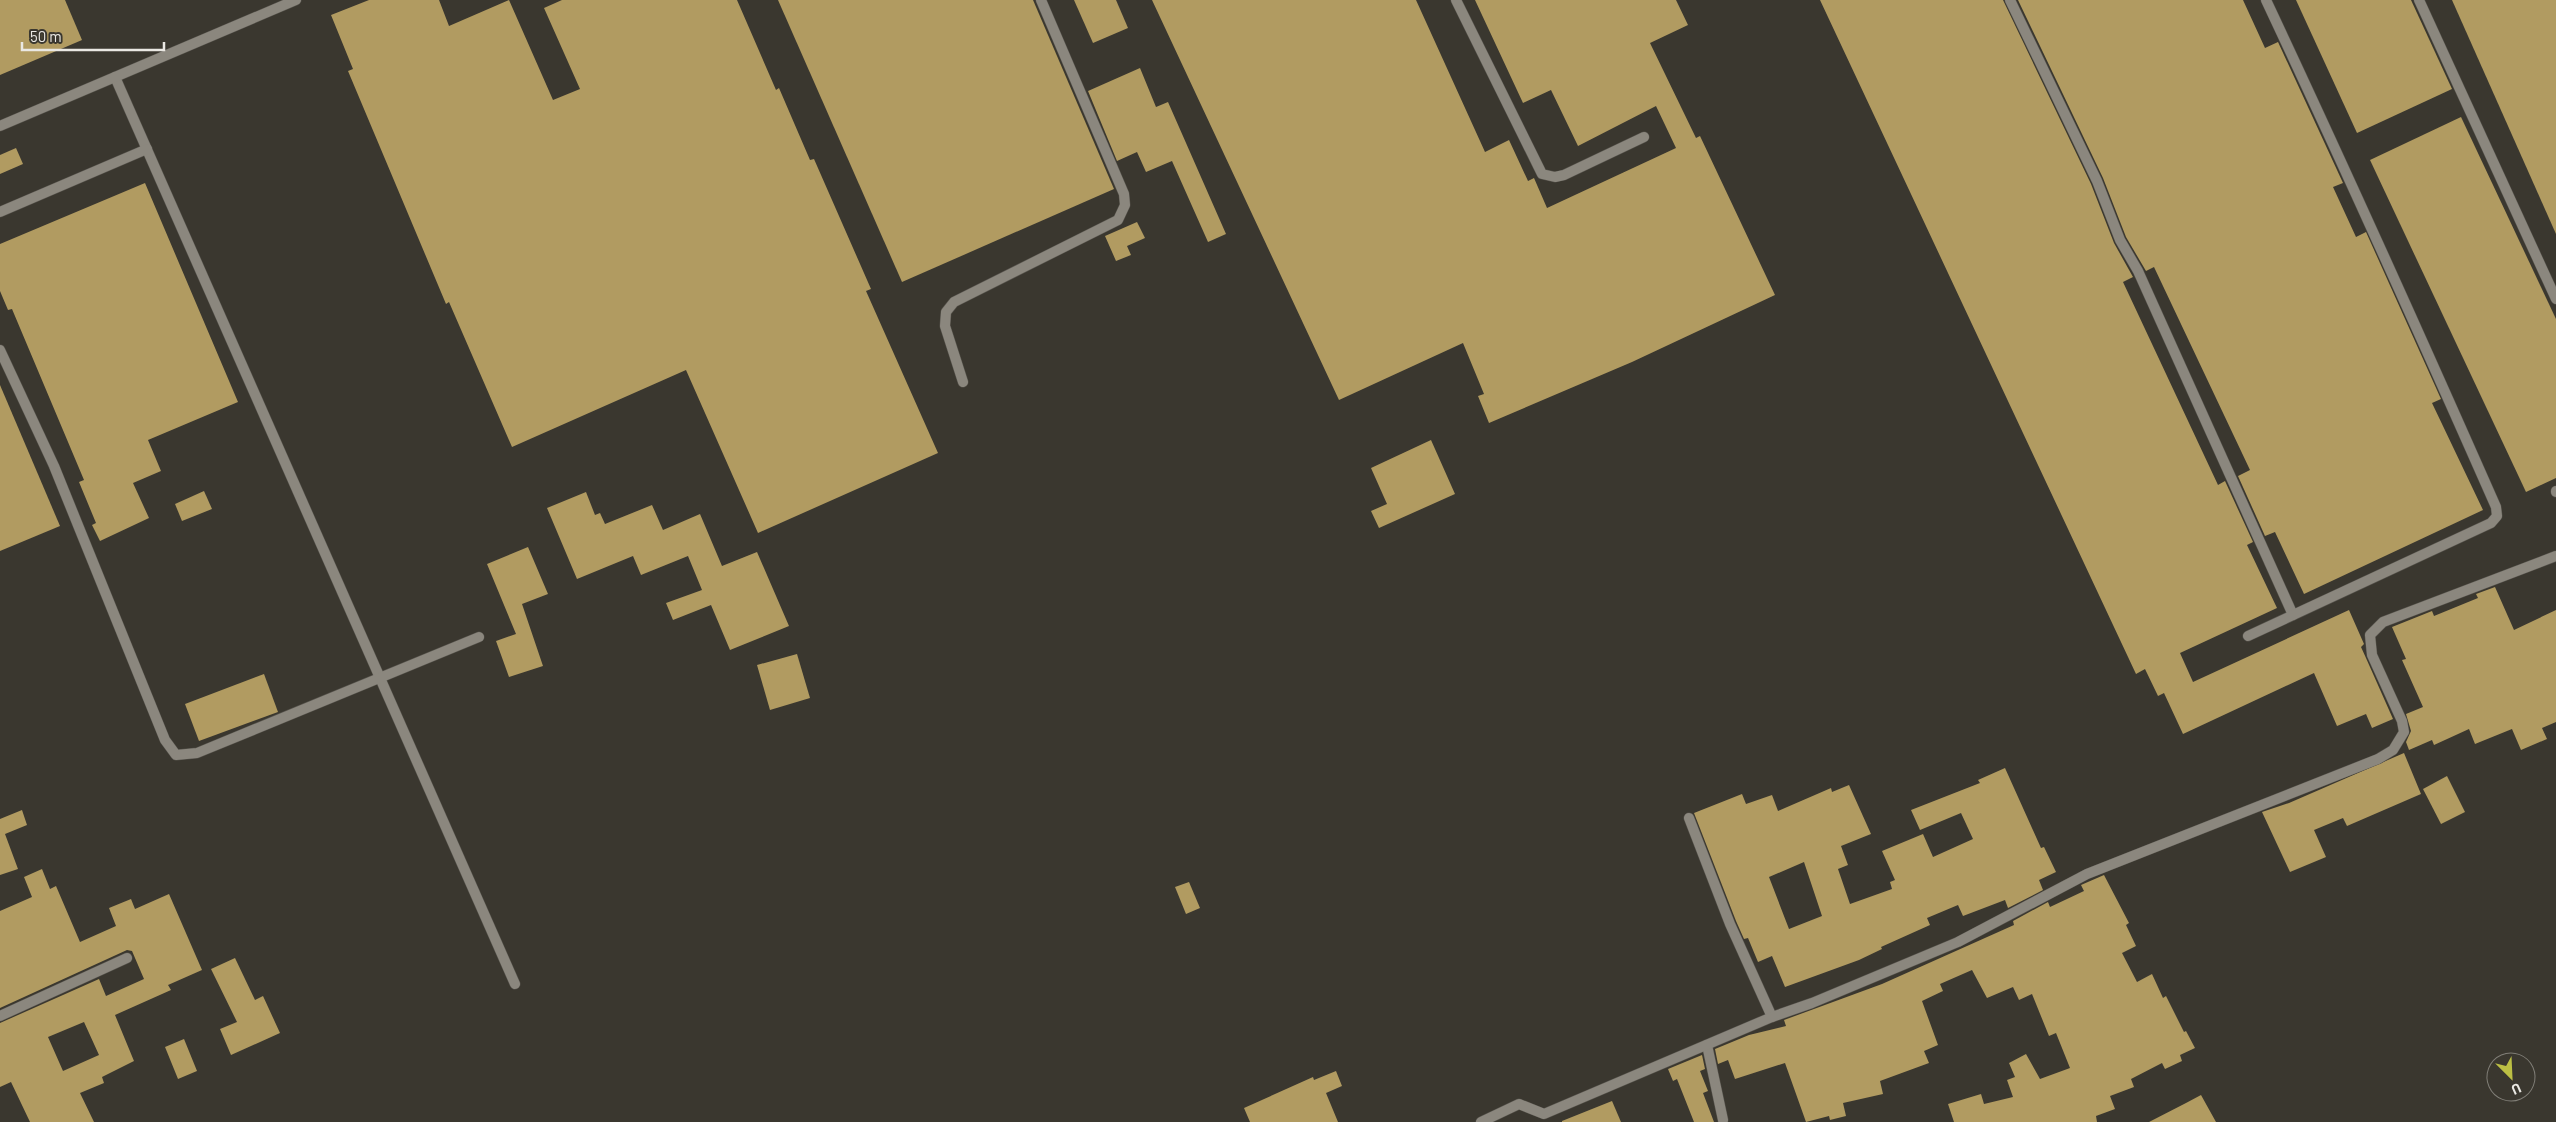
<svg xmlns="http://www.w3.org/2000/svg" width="2556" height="1122" viewBox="0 0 2556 1122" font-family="Barlow,sans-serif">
<rect width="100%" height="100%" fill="#3a372f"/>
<g fill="#b19b61" fill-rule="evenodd">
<polygon points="0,0 65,0 82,40 0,75"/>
<polygon points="369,0 439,0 449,26 509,0 553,100 580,89 544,8 562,0 737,0 776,90 779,88 810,160 814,159 871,289 866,291 938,453 758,533 686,370 512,447 449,302 446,304 348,71 353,69 331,15"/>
<polygon points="778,0 1033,0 1114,189 902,282"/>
<polygon points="1074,0 1116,0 1128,28 1093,43"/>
<polygon points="1152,0 1416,0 1485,152 1509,140 1528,181 1534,178 1547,208 1676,148 1656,106 1578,146 1551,90 1523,103 1475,0 1676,0 1688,25 1650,43 1696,138 1700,136 1775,295 1632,362 1489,423 1478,396 1484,394 1463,343 1339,400"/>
<polygon points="1820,0 2003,0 2091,184 2114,243 2133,277 2123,282 2218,485 2225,481 2253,542 2247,545 2277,608 2180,653 2193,682 2349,610 2364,644 2361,647 2366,658 2393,719 2372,728 2366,714 2337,726 2314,673 2183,734 2164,693 2158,696 2145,669 2136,674"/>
<polygon points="2018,0 2243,0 2265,48 2278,42 2343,183 2333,187 2356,237 2366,232 2441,399 2432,403 2483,510 2304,594 2275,532 2265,536 2238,476 2250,470 2154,267 2146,271 2126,237 2103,178"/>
<polygon points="2296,0 2411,0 2452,89 2357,133"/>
<polygon points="2452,0 2556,0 2556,234"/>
<polygon points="1140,68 1156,107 1168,102 1226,234 1208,242 1172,161 1146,172 1137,152 1117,161 1088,91"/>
<polygon points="2461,117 2556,319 2556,478 2526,492 2370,160"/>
<polygon points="16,148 23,164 0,174 0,155"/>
<polygon points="145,183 238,402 148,440 161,471 133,483 149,518 100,541 92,525 96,523 79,482 84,480 12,309 8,310 0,291 0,244"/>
<polygon points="1137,222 1145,238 1127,246 1131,255 1116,261 1105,236"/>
<polygon points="0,385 60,526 0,551"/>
<polygon points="1431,440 1455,494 1379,528 1371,511 1387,504 1371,468"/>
<polygon points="204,491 212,509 182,521 175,504"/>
<polygon points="586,492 595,515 600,513 605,524 652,505 663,530 700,514 722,566 757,552 789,626 730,650 711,605 673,620 666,603 702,590 688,556 641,575 633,556 577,579 547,508"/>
<polygon points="528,547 548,594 522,604 543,666 509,677 496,641 516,634 487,564"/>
<polygon points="2495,587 2514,630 2556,610 2556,722 2542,728 2547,739 2521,750 2512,729 2475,744 2469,729 2434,745 2432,740 2409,750 2406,742 2411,731 2406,714 2423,707 2402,660 2406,659 2392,627 2432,611 2434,616 2478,598 2476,594"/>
<polygon points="797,654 810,698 770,710 757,665"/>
<polygon points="264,674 278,712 199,741 185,704"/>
<polygon points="2404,753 2421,794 2347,826 2343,818 2314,830 2326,857 2290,872 2262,812 2289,803"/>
<path d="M2005,768L2041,848L2044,847L2056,872L2039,880L2043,890L2008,908L2005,900L1963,916L1958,905L1927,918L1930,925L1881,947L1882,949L1859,960L1785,987L1772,956L1758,962L1748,938L1744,939L1736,921L1694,813L1742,794L1746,804L1772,795L1778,811L1831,788L1832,792L1849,785L1871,834L1841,846L1848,865L1838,869L1850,904L1892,889L1890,882L1895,880L1882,851L1923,834L1933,857L1973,839L1961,813L1920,830L1911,810L1980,783L1978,780ZM1804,862L1822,916L1789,929L1769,877Z"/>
<polygon points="2447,776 2465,812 2441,824 2423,789"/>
<polygon points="22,810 27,825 5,834 18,869 0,875 0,819"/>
<path d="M42,869L50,889L56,886L80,942L116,926L109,908L131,899L135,909L169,894L202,970L168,985L171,990L115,1015L134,1061L102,1077L104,1083L80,1093L94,1122H30L11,1082L0,1087V1023L99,979L106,996L144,979L132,951L127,950L0,1008V911L32,897L24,877ZM84,1022L99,1055L63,1071L48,1037Z"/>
<polygon points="2104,875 2129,923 2126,925 2136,946 2122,953 2137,982 2152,974 2163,998 2166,996 2184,1032 2186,1031 2195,1048 2180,1055 2182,1061 2165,1069 2162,1063 2131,1079 2134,1087 2110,1096 2115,1109 2096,1116 2097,1122 1954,1122 1948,1104 1981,1094 1984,1104 2013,1097 2007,1080 2015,1077 2009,1063 2026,1054 2040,1079 2070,1068 2056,1033 2049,1036 2032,994 2019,1000 2013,987 1987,998 1972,970 1940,984 1943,991 1922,1001 1938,1045 1924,1051 1929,1063 1880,1081 1883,1094 1843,1103 1846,1116 1830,1120 1829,1116 1806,1122 1785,1063 1735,1079 1728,1060 1718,1064 1715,1049 1749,1035 1786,1026 1784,1020 1882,984 2014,925 2013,921 2048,902 2050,907 2084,891 2081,885"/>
<polygon points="1189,882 1200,908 1186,914 1175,887"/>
<polygon points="235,958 255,1000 263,996 280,1033 231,1055 220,1029 237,1022 211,969"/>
<polygon points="184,1039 197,1071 178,1079 165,1047"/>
<polygon points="1702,1055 1705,1069 1700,1071 1708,1091 1703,1093 1714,1122 1694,1122 1677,1079 1673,1081 1668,1069"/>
<polygon points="1336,1071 1342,1086 1326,1093 1338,1122 1250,1122 1244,1108 1313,1077 1314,1080"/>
<polygon points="2201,1095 2216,1122 2149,1122 2186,1103"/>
<polygon points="1612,1101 1621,1122 1562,1122 1562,1121"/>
</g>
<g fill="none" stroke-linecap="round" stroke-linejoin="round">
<defs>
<g id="lane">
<polyline points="1456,0 1542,174 1555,177 1564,175 1644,137"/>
<polyline points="2010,0 2097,181 2120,240 2138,271 2293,615"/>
<polyline points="2419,0 2556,299"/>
<polyline points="115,77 515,984"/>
<polyline points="0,126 296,0"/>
<polyline points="0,212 147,149"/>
<polyline points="0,350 54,466 165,740 176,755 197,753 479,637"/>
<polyline points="963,382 945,326 946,312 954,302 1118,220 1125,205 1124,194 1041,0"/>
<polyline points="2556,492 2556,491"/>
<path d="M2248,636L2491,523L2497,516L2496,507C2421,337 2345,168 2266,0"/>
<polyline points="0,1016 127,958"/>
</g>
<g id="street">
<polyline points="1689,818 1730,924 1772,1017"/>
<polyline points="1707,1045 1723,1120"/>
<polyline points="1481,1122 1519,1104 1544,1114 1772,1017 1812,1003 1958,942 2087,874 2378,759 2393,750 2404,732 2402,721 2372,655 2370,635 2383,622 2556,556"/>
</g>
</defs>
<use href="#lane" stroke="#56534c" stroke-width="11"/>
<use href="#street" stroke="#56534c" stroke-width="11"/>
<use href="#lane" stroke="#8b877e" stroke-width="10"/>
<use href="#street" stroke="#8b877e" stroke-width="10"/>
</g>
<g transform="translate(2511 1077) rotate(156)"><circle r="24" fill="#3a372f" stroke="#807e77"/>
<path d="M0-4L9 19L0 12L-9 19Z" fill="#bcbf44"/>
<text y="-8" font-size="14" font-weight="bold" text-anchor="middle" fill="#eae8e3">U</text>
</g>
<path d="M22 42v8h142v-8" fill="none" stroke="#eae8e3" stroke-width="2.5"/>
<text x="30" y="42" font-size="15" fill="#eae8e3" stroke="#3a372f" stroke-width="4" paint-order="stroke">50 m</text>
</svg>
